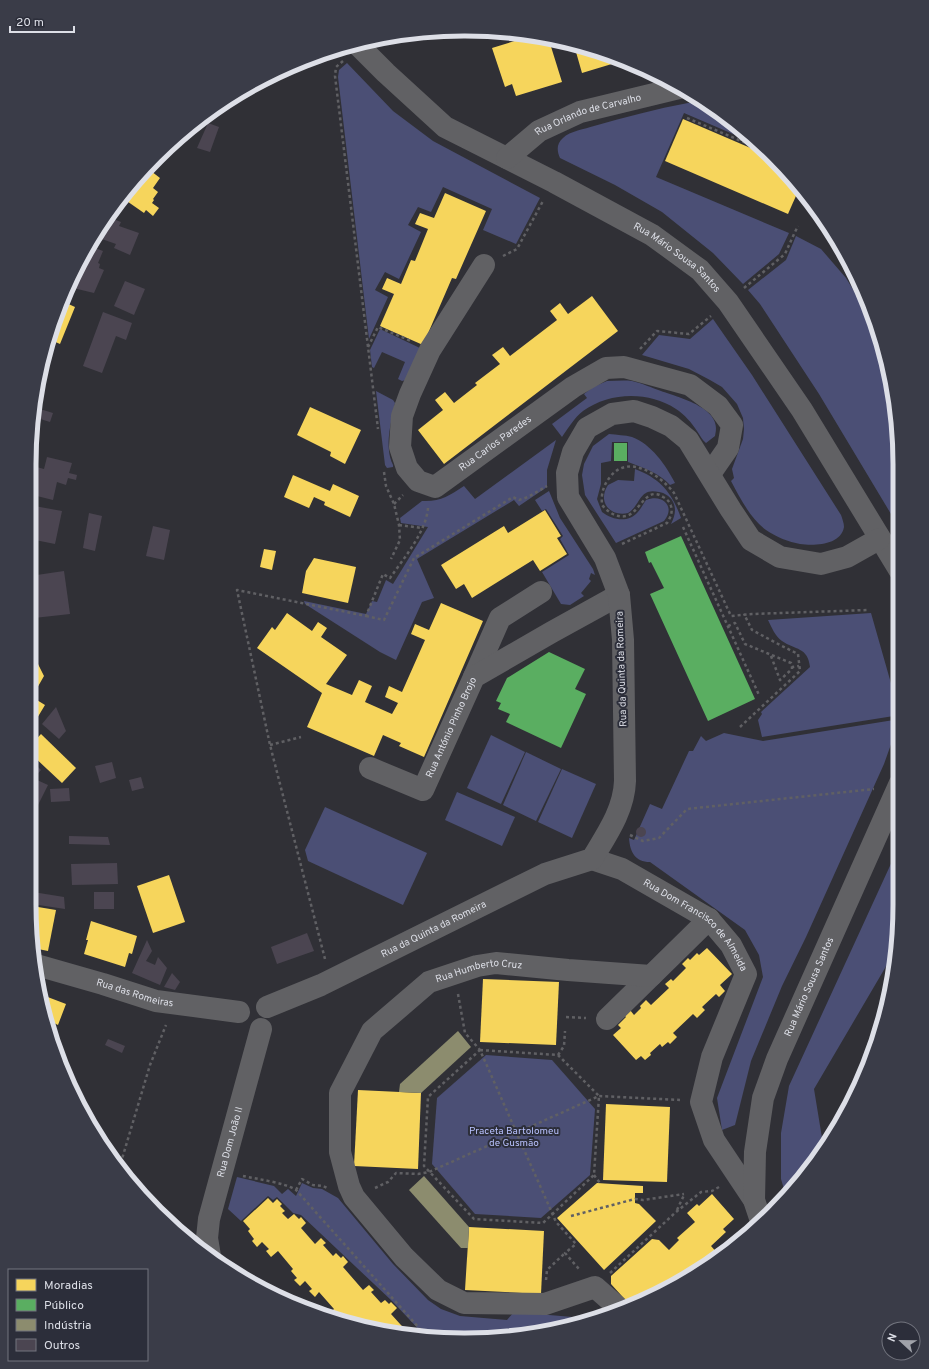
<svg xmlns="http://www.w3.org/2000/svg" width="929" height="1369" viewBox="0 0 929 1369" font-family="Overpass,sans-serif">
<rect width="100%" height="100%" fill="#303036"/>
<g fill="#4b4f75">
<polygon points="347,63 393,111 433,141 540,198 516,244 483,230 492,209 443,187 431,212 418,207 408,225 421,232 399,279 385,272 375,290 388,297 369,339 338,77 339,70"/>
<path d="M688,103H696L714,113H719L741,131L740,137L684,113L656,177L789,233L779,254L743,284L713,253L662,212L615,185L560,158C557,151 556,144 563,138C570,131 585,129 594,126C625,117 656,109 688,103Z"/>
<polygon points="796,236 821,249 846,278 876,327 892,379 900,464 900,529 819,394 760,304 748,290 786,260"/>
<path d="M713,319L752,375L841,515C842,518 844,523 844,527C841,545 815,546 800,544C789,542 776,537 766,530C750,518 740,498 731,481L734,478L732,469L743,439L744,429L743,418L737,404L722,387L710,380L689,369L642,355L659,335L690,339Z"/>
<polygon points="380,329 422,349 406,380 402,381 398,379 405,362 382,352 374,368 372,367 370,350"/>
<path d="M607,381C615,381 624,380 632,381C642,383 652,388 661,391C680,398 724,408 715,436L706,443C702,440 700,435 697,431C692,423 684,414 676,409C648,391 610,392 583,411C575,417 568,428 562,437L552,424L587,398L584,394L593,387Z"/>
<path d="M376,391L393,400L395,403C391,423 384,446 393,465V467L387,468L385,465Z"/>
<path d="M609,434C617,435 625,435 632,437C651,444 666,465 675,483L670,485C659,473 644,468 628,462V442H612L611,461L601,463V484L597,499L602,512C612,520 628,523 637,513C641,509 643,504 646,500C663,493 676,507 664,521L616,543L585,495L582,475L584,464L593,446Z"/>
<path d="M556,440L547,470V487L519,506L514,500L417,559L434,598L422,602L396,660L380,652L305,604L304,601L366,614L372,601L377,602L386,580L393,584L428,527L401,523L400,518L422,501C440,502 449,496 464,486L475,499Z"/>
<path d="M635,469C661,479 672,493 681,518L671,524C675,516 677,508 672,500C669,496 665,493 659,492C639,487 641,505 628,513C610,517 597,502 608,485L618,480L634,481Z"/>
<polygon points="549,491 560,518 593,569 595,575 591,573 589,579 591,581 581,593 584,596 570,605 561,604 542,572 569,555 560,539 563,536 546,509 542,511 535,500"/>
<path d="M871,613L900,715L762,737L758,720L762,714L761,712L810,667C808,647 795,650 782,641C775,636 772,628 768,620Z"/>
<path d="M900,719L884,764L806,937L782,986L751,1061L735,1125L722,1130L717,1098L763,977L759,955L745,930L650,862C635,862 630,852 629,838L634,840L650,804L662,809L689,751H693L701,736L706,741L724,733L763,741Z"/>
<polygon points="491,735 525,752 501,804 467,788"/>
<polygon points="526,752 561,769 536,821 503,805"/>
<polygon points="562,769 596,784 572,838 538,822"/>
<polygon points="457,792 515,817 502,846 445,820"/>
<polygon points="325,807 427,853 403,905 308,861 305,850"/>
<polygon points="900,844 900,904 895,951 814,1089 824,1150 786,1196 781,1179 781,1133 789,1086"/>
<polygon points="486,1055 552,1060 595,1109 590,1175 541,1218 475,1214 432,1164 437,1098"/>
<polygon points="237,1177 274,1186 282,1194 288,1189 296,1196 302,1183 313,1188 322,1189 338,1198 393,1264 428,1300 441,1309 460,1316 507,1320 514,1312 596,1319 550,1332 436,1339 426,1337 392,1301 301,1215 293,1213 277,1197 273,1200 268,1196 241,1221 228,1209"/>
</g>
<g fill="#f6d55c">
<polygon points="531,36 548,37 562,82 516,96 512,84 505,87 492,48"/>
<polygon points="574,45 601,53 625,60 582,73"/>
<polygon points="683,119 774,158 799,189 788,214 665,161"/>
<polygon points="147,168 160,178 153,188 158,192 153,199 154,200 152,203 159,208 153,216 146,210 144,213 121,197"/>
<polygon points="445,193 486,211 456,279 452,278 423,345 380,326 394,294 382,289 387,278 401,284 411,260 415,261 428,229 415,224 420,213 434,218"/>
<polygon points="592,296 618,331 444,464 418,430 443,410 435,400 445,392 454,403 477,385 475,383 500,364 492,355 503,347 510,356 557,320 550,311 560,303 568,314"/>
<polygon points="64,302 75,307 60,344 51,340"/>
<polygon points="310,407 361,430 345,464 330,456 331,452 297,435"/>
<polygon points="293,475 330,491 333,484 359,496 350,517 324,505 325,502 314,497 309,508 284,497"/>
<polygon points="545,510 561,536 557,538 567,554 540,571 533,560 472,598 464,584 456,589 441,565 504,526 508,533"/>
<polygon points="264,549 276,551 272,570 260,567"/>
<polygon points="314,558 356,567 348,603 302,593 306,571"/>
<polygon points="441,603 483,621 424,757 399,746 401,743 383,735 374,756 307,727 322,693 257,648 272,627 275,630 287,613 312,631 318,622 327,628 321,637 347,655 326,684 352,695 359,680 372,686 365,702 392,714 398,703 385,697 389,686 402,692 425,640 411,634 415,624 429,630"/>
<polygon points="38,664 44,676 32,697 45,705 33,725 31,724 31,666 35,669"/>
<polygon points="41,734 76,768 62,783 31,754 31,745"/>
<polygon points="169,875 185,922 153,933 137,886"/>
<polygon points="32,906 56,910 48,951 33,948"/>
<polygon points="91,921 137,936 132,954 129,953 125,967 84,954 88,940 86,940"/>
<polygon points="707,948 732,974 720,985 725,991 719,997 716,994 702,1007 705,1010 697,1018 693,1014 673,1033 677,1037 670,1044 668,1042 662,1047 660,1044 650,1053 651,1055 645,1060 641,1056 636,1060 613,1035 621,1028 618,1025 626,1017 624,1015 630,1010 634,1015 641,1008 640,1006 646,1000 651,1005 669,988 665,984 671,979 673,981 686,968 682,964 688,958 690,960 697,953 699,955"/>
<polygon points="483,979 559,982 556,1045 480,1042"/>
<polygon points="45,996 66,1004 58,1025 54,1023 50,1034 42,1002"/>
<polygon points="358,1090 421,1093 418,1169 354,1166"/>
<polygon points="606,1104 670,1107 667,1182 603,1180"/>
<polygon points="597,1183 643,1186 643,1193 635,1193 635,1203 639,1204 656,1221 604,1270 557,1218"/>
<polygon points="712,1194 734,1219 723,1229 726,1232 711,1246 718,1254 682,1282 630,1305 611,1284 611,1276 652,1239 659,1240 669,1250 679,1240 677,1238 695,1222 687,1213 697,1204 699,1206"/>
<polygon points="268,1198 273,1203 277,1199 282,1204 280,1206 285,1211 282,1213 288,1219 294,1214 299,1219 301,1217 306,1223 301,1228 315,1244 321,1238 326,1243 323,1245 333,1256 336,1253 341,1258 343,1256 348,1262 343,1267 363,1290 369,1285 374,1290 371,1292 381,1303 385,1300 389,1304 391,1302 397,1308 391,1314 410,1335 352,1325 347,1321 345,1323 336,1320 339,1318 332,1311 334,1309 319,1292 315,1297 309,1291 312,1289 305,1281 300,1286 294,1280 297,1278 291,1271 293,1269 278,1251 271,1257 266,1251 269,1249 262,1242 257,1247 252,1241 254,1239 248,1231 250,1229 243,1221"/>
<polygon points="469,1227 544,1231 541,1294 465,1290"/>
<polygon points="416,1329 423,1336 421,1337 411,1335"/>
</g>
<g fill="#5aae61">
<rect x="614" y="443" width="13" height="18"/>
<polygon points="681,536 755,699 708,721 650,594 664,588 651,562 649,563 645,552"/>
<polygon points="549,652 585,669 575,689 586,694 561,748 506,722 510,714 498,709 501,703 496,701 507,678"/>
</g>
<g fill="#8c8c6e">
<polygon points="458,1031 471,1047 421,1093 399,1092 400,1084"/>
<polygon points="424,1176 469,1227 468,1248 461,1248 409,1190"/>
</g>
<g fill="#4b4551">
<polygon points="208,123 219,127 210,152 197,148"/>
<polygon points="108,217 121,222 119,226 139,233 130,255 114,248 116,244 96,237"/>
<polygon points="90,246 103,251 98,263 100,264 99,268 104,270 94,293 69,287 74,272"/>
<polygon points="125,281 145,289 134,315 114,306"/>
<polygon points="103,312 132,323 126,340 116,336 102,373 83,366"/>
<polygon points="40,409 53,413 50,422 37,418"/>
<polygon points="47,457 72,463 69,473 77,475 76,480 68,478 66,485 57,482 53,500 29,494 29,465 44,469"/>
<polygon points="29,505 62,511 55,544 30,539"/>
<polygon points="89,513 102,516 95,551 83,548"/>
<polygon points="153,526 170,530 164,560 146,556"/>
<polygon points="30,550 37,552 33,573 30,572"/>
<polygon points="64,571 70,614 34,618 30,576"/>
<polygon points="56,707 66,731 59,739 42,724"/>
<polygon points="31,760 41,770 34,778 31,777"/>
<polygon points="112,762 116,778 100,783 95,766"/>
<polygon points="141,777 144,788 132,791 129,780"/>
<polygon points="37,780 48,785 32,817 31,784 34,785"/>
<polygon points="69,788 70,801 51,802 50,789"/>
<circle cx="641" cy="832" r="5"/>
<polygon points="69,836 108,837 110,845 69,844"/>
<polygon points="117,863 118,884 72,885 71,864"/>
<polygon points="33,892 64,897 65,909 32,904"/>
<rect x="94" y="892" width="20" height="17"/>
<polygon points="307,933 314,951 277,964 271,947"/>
<polygon points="147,940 152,951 146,961 155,965 158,957 167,968 160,985 132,973"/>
<polygon points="172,973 180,982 175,990 164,987"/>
<polygon points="108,1039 125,1046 122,1053 105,1045"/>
</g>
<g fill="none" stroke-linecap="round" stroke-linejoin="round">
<g stroke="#606064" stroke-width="2.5" stroke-dasharray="3 3" stroke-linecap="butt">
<polyline points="343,61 336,67 335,76 378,429"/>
<polyline points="687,118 767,152"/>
<polyline points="741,141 743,133"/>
<polyline points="503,256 517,249 543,201"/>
<polyline points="744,288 785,254 794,234 798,226"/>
<polyline points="368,347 378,327 411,341"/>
<polyline points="640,349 657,331 689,334 711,316"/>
<polyline points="384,472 386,486 394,504 399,525 400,540 391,559"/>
<polyline points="394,504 403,495"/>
<polyline points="399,525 422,528"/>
<polyline points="683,527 759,695"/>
<path d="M622,544L667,523C670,518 673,513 671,506C670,502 667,499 663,497C646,485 640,513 626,516C616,518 608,512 602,505C601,494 603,486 610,477C628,453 660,475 674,493L731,616L752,614L868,610"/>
<polyline points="366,616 384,620 414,558 513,497 519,500 528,497 547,486"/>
<polyline points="728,626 735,623 745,644 791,663 792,667 799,666"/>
<polyline points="771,656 780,680 792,669 792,667"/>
<polyline points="740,727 800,671 798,654 780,645 752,630 744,614"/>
<polyline points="270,745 301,737"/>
<polyline points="630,835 643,841 659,838 687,809 874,789"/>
<path d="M325,959L270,745L237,590L366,616L383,574L390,578C404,558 426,532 428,508"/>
<polyline points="458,994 465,1033 480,1050 556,1222 576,1244 565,1253 579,1269"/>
<polyline points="566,1017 586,1018"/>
<polygon points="480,1050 558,1055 599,1096 594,1175 543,1223 474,1219 424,1166 428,1097"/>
<polyline points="558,1055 564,1046 565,1031"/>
<polyline points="119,1169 150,1065 166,1025"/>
<polyline points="594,1175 600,1183"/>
<path d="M243,1176C257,1179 286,1183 296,1190L428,1338"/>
<polyline points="375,1188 388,1182 396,1173 418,1174 429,1172 599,1096 680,1100"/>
<polyline points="296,1190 302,1179 313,1185 323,1186 327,1188"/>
<polyline points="677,1210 684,1195"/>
<polyline points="571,1216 635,1199 643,1200 684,1194"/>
<polyline points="610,1273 676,1212 701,1192 712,1191 719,1187"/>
<polyline points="546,1280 547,1270 565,1253"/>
<polyline points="527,1326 530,1333"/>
<polyline points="428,1337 439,1339"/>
</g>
<g stroke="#616164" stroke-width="22">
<path id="s1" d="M357,44L386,73L445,127L554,182L652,235L700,270L728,302L802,410L900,571"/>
<path id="s2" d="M507,158L539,131L580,112L679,88"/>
<path id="s3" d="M484,265L430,350L410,394L402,416L400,447L407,468L418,481L435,487L573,387L606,368L624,367L690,385L718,406L732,425L728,448L710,474"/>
<polyline points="474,677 500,618 541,592"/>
<path id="s4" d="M370,768L423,790L474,677L552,632L619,595"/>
<path id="s5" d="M592,859L622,869L709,919L731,945L746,974L712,1057L701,1102L714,1140L754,1200L761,1221"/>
<path id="s6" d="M33,964L103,984L156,1001L239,1012"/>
<path id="s7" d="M267,1007L321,985L545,874L592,859C607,834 624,810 625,781L623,640L619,595L605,558L568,497L567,473L573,452L587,428L612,414L634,411L652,417L671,426L688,440L731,510L751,540L780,557L821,564L847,557L879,539"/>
<polyline points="607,1019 651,976"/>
<path id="s8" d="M754,1200L755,1152L763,1098L777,1059L900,783"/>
<path id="s9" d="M210,1256L207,1238L209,1219L261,1029"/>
<path id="s10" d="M621,1310L595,1287L545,1304L464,1303L438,1290L404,1257L354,1197L349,1186L340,1152V1093L372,1031L429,982L477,966L496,963L568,970L651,976L709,919"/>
</g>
</g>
<g text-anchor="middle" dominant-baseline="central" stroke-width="4" stroke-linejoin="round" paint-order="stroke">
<g font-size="10" fill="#dddfe7" stroke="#2c2e3a">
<text stroke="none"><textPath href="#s2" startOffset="94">Rua Orlando de Carvalho</textPath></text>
<text stroke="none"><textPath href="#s1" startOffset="388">Rua Mário Sousa Santos</textPath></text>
<text stroke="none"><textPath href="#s3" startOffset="335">Rua Carlos Paredes</textPath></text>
<text transform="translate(622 669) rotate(-92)">Rua da Quinta da Romeira</text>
<text stroke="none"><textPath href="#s4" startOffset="126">Rua António Pinho Brojo</textPath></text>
<text stroke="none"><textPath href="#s5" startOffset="126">Rua Dom Francisco de Almeida</textPath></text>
<text stroke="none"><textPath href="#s7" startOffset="184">Rua da Quinta da Romeira</textPath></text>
<text stroke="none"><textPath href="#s10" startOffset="626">Rua Humberto Cruz</textPath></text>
<text stroke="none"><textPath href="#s8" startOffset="223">Rua Mário Sousa Santos</textPath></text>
<text stroke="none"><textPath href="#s6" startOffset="106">Rua das Romeiras</textPath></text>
<text stroke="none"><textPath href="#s9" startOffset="117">Rua Dom João II</textPath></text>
</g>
<g font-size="10" fill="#b7c0fc" stroke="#2c2e3a">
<text x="514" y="1131">Praceta Bartolomeu<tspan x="514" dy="12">de Gusmão</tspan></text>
</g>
</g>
<path d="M0 0H929V1369H0ZM464 36H465A428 428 0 0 1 893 464V905A428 428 0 0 1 465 1333H464A428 428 0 0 1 36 905V464A428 428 0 0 1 464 36Z" fill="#3a3c48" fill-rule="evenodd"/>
<path fill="none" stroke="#dddfe7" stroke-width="5" d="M464 36H465A428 428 0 0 1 893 464V905A428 428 0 0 1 465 1333H464A428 428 0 0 1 36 905V464A428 428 0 0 1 464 36Z"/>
<rect x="8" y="1269" width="140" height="92" fill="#2c2e3a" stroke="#73757f"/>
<rect x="16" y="1279" width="20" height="12" fill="#f6d55c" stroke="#73757f"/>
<text x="44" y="1289" font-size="12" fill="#dddfe7">Moradias</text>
<rect x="16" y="1299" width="20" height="12" fill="#5aae61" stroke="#73757f"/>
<text x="44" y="1309" font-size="12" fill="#dddfe7">Público</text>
<rect x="16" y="1319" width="20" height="12" fill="#8c8c6e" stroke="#73757f"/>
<text x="44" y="1329" font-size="12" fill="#dddfe7">Indústria</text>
<rect x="16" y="1339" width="20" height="12" fill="#4b4551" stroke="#73757f"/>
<text x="44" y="1349" font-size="12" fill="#dddfe7">Outros</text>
<g transform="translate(901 1341) rotate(292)"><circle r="19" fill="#2c2e3a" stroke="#73757f"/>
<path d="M0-3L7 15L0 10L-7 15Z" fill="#a0a2a9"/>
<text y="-6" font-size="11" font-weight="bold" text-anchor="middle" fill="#dddfe7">N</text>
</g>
<path d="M10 26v6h64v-6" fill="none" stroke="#dddfe7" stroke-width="2"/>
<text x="16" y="26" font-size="12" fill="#dddfe7" stroke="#2c2e3a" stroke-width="3" paint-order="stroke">20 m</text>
</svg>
